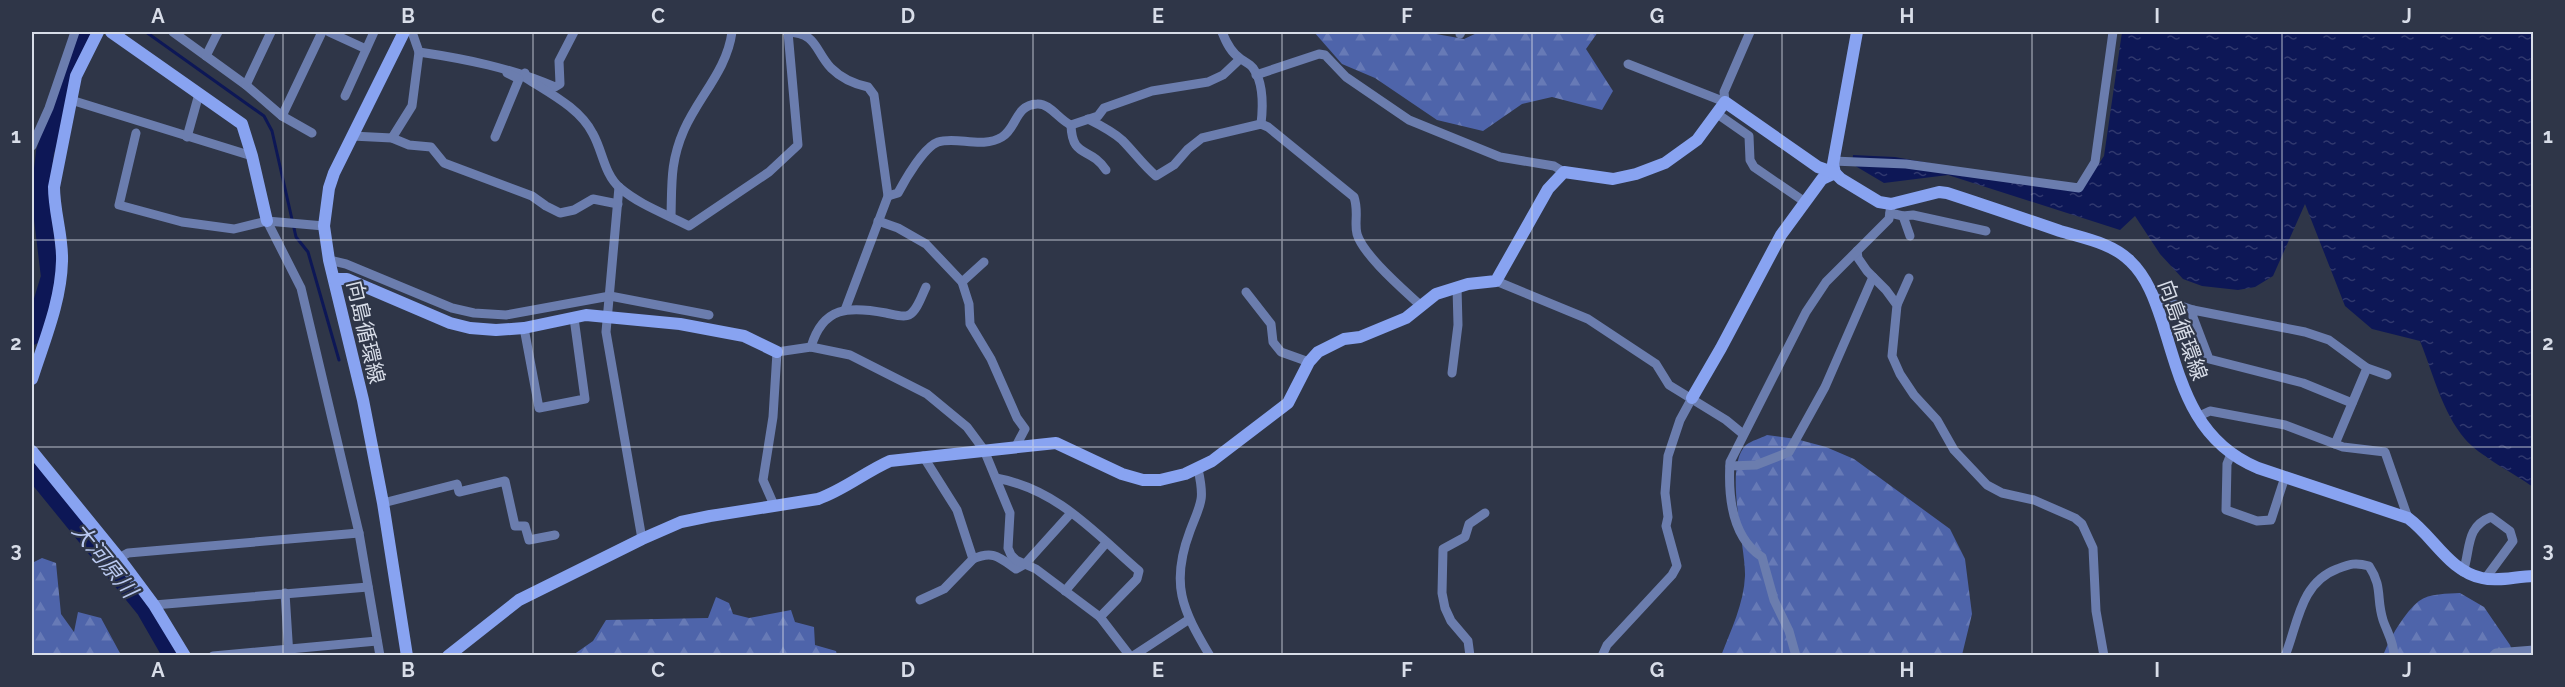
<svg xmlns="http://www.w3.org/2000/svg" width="2565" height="687" viewBox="0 0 2565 687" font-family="Raleway,'Noto Sans JP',sans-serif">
<defs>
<pattern id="forest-firs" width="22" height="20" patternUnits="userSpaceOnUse" patternTransform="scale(1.5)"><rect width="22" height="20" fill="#4e64aa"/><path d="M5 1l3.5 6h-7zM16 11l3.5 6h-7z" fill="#677ab6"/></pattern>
<pattern id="water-ripples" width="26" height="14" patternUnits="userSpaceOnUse" patternTransform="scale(1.5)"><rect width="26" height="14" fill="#0d1756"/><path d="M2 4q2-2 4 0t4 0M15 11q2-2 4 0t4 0" fill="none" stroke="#30386e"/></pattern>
</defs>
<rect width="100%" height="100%" fill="#2f3648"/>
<g fill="url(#forest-firs)">
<polygon points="1314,32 1425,32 1464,39 1479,32 1598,32 1586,49 1613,91 1602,110 1552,97 1522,104 1483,131 1437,120 1375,78 1342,64"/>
<path d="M1767,435L1796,439L1826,447L1854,459L1950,529L1965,559L1972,614L1962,655L1721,656C1731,630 1744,603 1745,576C1746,546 1723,467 1746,445C1751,441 1761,438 1767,435Z"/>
<polygon points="42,558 56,563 61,614 74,632 78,612 101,618 121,655 32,655 32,563"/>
<path d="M2460,593L2484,607L2510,645L2514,655L2383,656C2389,639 2405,612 2419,601C2429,593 2448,594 2460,593Z"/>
<polygon points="716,597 729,603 733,614 749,618 791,610 795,622 814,627 815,645 836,651 837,655 573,655 593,641 606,620 708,618"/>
</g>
<path fill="url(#water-ripples)" d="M2122,32H2533V487C2515,474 2478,455 2465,439C2442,412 2433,373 2420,341L2372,329L2345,306L2305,204L2273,276L2255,287L2238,290L2202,286L2183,279L2160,254L2135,216L2120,230L1948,175L1884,183L1852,164L1853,155L1895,157L2076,189L2083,187L2104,156Z"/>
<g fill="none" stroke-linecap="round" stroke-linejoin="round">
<polyline stroke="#0d1756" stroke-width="3" points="146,32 264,116 272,131 296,237 308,252 339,360"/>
<g stroke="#0d1756" stroke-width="18">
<polyline points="32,336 50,277 40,194 45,152 83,32"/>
<polyline points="32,470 145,609 172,656"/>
</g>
<g stroke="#6b7dae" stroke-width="9">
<polyline points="173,32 246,85 282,116 312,133"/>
<polyline points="329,32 366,49"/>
<path d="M412,32L419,52C466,59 511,68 555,87L560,84L559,61L574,32"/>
<path d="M787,32C818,33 814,50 831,68C842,79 854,84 868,87L874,95L888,196L845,310"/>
<path d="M1222,32C1226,42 1231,53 1241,59C1245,62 1250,64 1253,68C1264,83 1263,107 1261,124"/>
<polyline points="1460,34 1461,32"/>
<polyline points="206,56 218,32"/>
<polyline points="1628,64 1725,102 1724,92 1750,32"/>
<path d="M525,73L526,78C549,93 580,108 593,134C603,152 604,174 620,188C640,205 666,214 689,226L769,172L798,145L788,32"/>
<polyline points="1256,75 1319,54 1325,55 1346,77 1409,120 1500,157 1554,166 1564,172"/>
<polyline points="246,85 271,32"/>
<polyline points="345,96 374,32"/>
<polyline points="71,100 252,156"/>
<polyline points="1716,113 1749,136 1750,160 1754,167 1805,202"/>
<polyline points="282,116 322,32"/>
<path d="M1088,119C1100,125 1112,131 1122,140C1134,152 1143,165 1156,176L1174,165L1188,149L1202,138L1261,124L1268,127L1354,197C1359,212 1354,222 1357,234C1363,255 1404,290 1420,305"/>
<path d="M1071,125C1072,159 1090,146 1106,170"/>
<polyline points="136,133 119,205 182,222 234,229 267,221 324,226"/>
<polyline points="352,136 392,138 409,145 431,147 444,163 532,196 546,206 560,213 574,210 593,199 618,204"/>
<polyline points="187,137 199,94"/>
<polyline points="495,137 519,79 507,73"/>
<polyline points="392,138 412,106 419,52"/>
<polyline points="32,146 49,108 75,32"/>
<polyline points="1833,161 1906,164 2079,188 2095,162 2113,32"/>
<polyline points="619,187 606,332 642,539"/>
<path d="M888,196L898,193C905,180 924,147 938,142C957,136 982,149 1002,137C1017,128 1015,105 1037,104C1050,103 1059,120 1071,125L1098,116L1104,108L1152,91L1208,82L1223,75L1240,59"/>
<polyline points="1890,213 1903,216 1913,215 1986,231"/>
<path d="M671,216C672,183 670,162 684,130C699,96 727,70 732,32"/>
<polyline points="1903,216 1910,236"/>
<polyline points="267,221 301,288 359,533 380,656"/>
<polyline points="878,221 898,228 926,244 962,282"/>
<polyline points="1857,251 1858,258 1867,271 1886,290 1897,305 1892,356 1900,374 1914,395 1937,420 1954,450 1987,485 2002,493 2034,500 2075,518 2082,524 2093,548 2096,611 2104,656"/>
<polyline points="329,260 346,264 452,308 474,313 506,315 610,296 709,315"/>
<polyline points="984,262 962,282 969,304 970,324 991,359 1017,418 1025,429 1016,446"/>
<polyline points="1496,281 1588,319 1656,364 1669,385 1726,420 1743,434"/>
<polyline points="1246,292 1271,324 1273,342 1281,352 1309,362"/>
<polyline points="2154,297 2193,310 2305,332 2329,340 2367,368 2335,444"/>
<polyline points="1897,305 1909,278"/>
<polyline points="2193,310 2193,317 2209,359 2303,383 2352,403"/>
<polyline points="524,328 539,408 585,399 574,318"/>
<path d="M811,347C823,306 849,306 886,313C892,314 903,318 909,315C917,311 922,295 926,287"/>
<polyline points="2367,368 2387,375"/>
<polyline points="1452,373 1458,325 1457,287"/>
<polyline points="2197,417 2210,411 2285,425 2343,447 2385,452 2408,518"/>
<polyline points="2231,454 2227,464 2226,510 2257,521 2271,520 2285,477"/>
<path d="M923,456L957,510L973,559C993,550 999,557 1016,569L1025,564L1071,513"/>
<polyline points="1730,466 1756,465 1789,452 1825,387 1873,277"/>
<path d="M1198,469C1205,501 1201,502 1190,531C1170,584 1182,609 1210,656"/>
<path d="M996,478C1057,489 1094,532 1139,571L1137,579L1100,617"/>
<polyline points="383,503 457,484 459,492 505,481 515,526 525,526 529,540 555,535"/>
<polyline points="774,505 763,480 773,417 777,352 811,347 850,355 927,394 967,427 984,450 1010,513 1008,548 1011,555 1016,560 1036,569 1100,617 1130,656"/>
<polyline points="119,558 128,553 359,533"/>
<path d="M2463,572C2471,549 2465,527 2491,517L2510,531L2513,541L2485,579"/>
<polyline points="1065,591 1106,543"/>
<polyline points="285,593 289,656"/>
<polyline points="920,600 944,589 973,559"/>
<polyline points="154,605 368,587"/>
<polyline points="213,656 377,641"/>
<polyline points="1133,656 1188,620"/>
<polyline points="1470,656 1468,641 1451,621 1445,608 1442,593 1443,549 1465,537 1469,524 1485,513"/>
<polyline points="1602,656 1607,645 1672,575 1677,566 1666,526 1668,517 1665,493 1668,456 1680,420 1692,398"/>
<path d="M1796,656L1789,631L1774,600L1762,557C1731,537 1728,495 1730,462L1806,312L1826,282L1889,219L1891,204"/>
<path d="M2285,656C2298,624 2300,583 2337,569C2350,564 2355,562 2369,566C2383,587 2376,598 2383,620C2387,632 2394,642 2394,656"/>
<polyline points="2493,656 2496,653 2534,650"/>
</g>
<g stroke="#88a3f1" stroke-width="12">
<polyline points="111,32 242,124 252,156 267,221"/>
<polyline points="404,32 334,173 329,188 324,226 329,260 363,400 383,503 407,656"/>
<path d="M1857,32L1833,164L1835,173L1841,179L1879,202L1891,204L1939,192L1947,193C1984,205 2022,218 2060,231C2083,238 2112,243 2130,261C2147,277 2155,300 2162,321C2181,382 2193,441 2258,468L2408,518C2434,537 2449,571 2482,578C2498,582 2517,576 2534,576"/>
<polyline points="334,279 347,279 450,323 470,328 496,330 524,328 586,315 680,324 744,336 777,352"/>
<path d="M32,379C44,341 61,302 62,261C63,237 54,212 54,187L76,76L98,32"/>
<polyline points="1692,398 1721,348 1781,235 1822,179 1835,173"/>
<polyline points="32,451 119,558 154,605 185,656"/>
<path d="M448,656L519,600L642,539L681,522L710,516L818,499C844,490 865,472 890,461L1056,443L1122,474L1143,480H1160L1185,474L1212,461L1288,403L1309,362L1318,352L1344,339L1360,337L1406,318L1436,294L1468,284L1496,281L1548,189L1564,172L1613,179L1636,174L1665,163L1697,140L1725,102L1818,167L1835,173"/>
</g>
</g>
<path fill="none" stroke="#d8dde8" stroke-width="1.5" stroke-opacity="0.55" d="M283,32V656M533,32V656M783,32V656M1033,32V656M1282,32V656M1532,32V656M1782,32V656M2032,32V656M2282,32V656M32,240H2534M32,447H2534"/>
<g text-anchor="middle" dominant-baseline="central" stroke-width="4.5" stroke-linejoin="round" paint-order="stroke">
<g font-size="21" fill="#d8dde8" stroke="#2f3648">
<text transform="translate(2183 330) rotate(70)">向島循環線</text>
<text transform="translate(366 332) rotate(77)">向島循環線</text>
</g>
<g font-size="22" font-style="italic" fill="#bac9f0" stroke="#2f3648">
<text transform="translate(105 560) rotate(51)">大河原川</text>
</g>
</g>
<rect width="2565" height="687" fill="none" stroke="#2f3648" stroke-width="66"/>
<rect x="33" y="33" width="2499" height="621" fill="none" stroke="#d8dde8" stroke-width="2"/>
<g font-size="20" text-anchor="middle" font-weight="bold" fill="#d8dde8">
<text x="158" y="23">A</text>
<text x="408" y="23">B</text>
<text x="658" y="23">C</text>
<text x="908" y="23">D</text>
<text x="1158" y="23">E</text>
<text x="1407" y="23">F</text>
<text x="1657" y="23">G</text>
<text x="1907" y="23">H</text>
<text x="2157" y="23">I</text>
<text x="2407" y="23">J</text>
<text x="16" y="143">1</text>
<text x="2548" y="143">1</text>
<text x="16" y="350">2</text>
<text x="2548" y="350">2</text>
<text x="16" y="557">3</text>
<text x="2548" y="557">3</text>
<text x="158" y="677">A</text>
<text x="408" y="677">B</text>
<text x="658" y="677">C</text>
<text x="908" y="677">D</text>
<text x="1158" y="677">E</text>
<text x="1407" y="677">F</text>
<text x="1657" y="677">G</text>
<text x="1907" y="677">H</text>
<text x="2157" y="677">I</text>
<text x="2407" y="677">J</text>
</g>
</svg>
